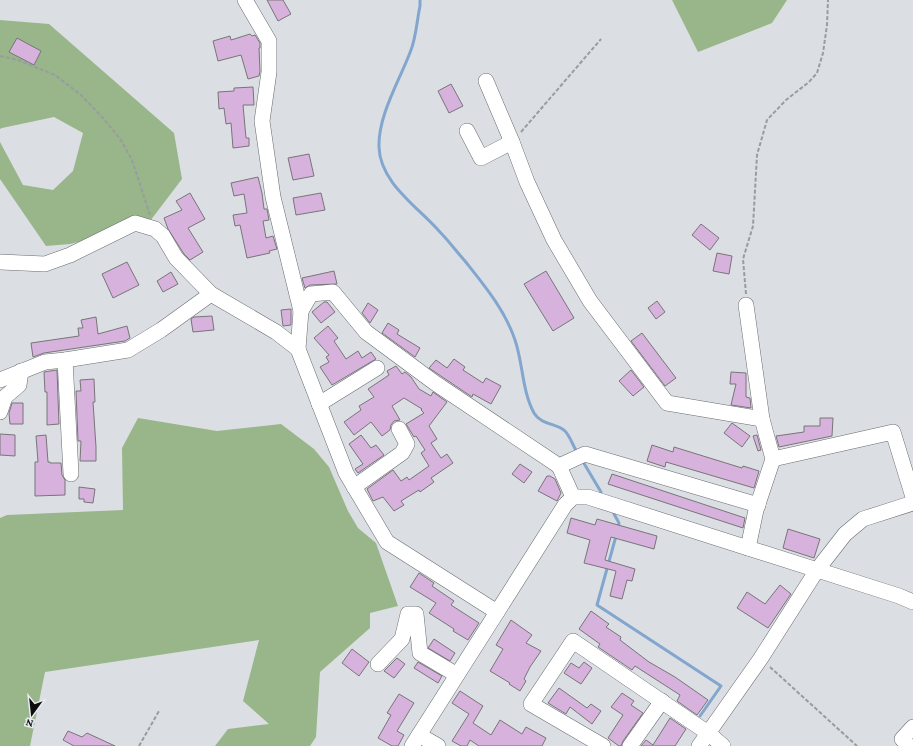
<svg xmlns="http://www.w3.org/2000/svg" width="913" height="746" viewBox="0 0 913 746" font-family="'Crimson Pro',serif">
<rect width="100%" height="100%" fill="#dbdfe3"/>
<g fill="#98b689">
<polygon points="672,0 787,0 772,23 698,52"/>
<polygon points="0,20 49,24 174,133 182,179 147,225 70,244 46,246 0,179 0,142 23,185 53,190 73,171 83,133 54,117 2,128 0,129"/>
<polygon points="138,418 217,431 281,424 314,449 329,467 348,511 358,528 376,543 398,606 370,613 370,628 320,672 316,737 310,746 215,746 228,729 269,724 243,701 259,640 45,672 30,746 0,746 0,518 7,515 123,510 122,448"/>
</g>
<g fill="none" stroke-linecap="round" stroke-linejoin="round">
<g stroke="#82a6ce" stroke-width="3">
<path d="M420,0V6C417,20 416,37 411,50C400,80 378,115 379,147C380,183 418,207 439,231C448,240 456,251 465,261C484,285 505,310 515,340C523,363 522,391 534,413C541,425 556,423 565,431C570,436 573,446 577,452"/>
<polyline points="582,460 601,492"/>
<polyline points="614,514 619,523 618,528"/>
<polyline points="616,536 597,605 721,686 700,716"/>
</g>
</g>
<g fill="#d6b2dd" stroke="#787578">
<polygon points="267,0 283,0 291,14 278,21"/>
<polygon points="250,34 252,36 255,35 260,43 260,48 259,48 260,71 259,76 248,79 241,55 218,61 213,41 230,36 231,40"/>
<polygon points="17,38 41,51 34,65 9,52"/>
<polygon points="451,84 463,106 449,113 438,91"/>
<polygon points="253,87 254,105 243,105 246,138 249,138 249,146 233,148 231,123 226,124 224,108 219,109 218,92 234,91 234,88"/>
<polygon points="309,154 314,176 293,180 288,158"/>
<polygon points="258,177 262,193 264,209 267,209 269,220 263,221 266,238 273,236 277,249 269,251 270,253 247,258 240,225 235,226 233,215 247,213 244,194 234,196 231,183"/>
<polygon points="190,193 205,219 188,228 203,252 190,260 184,254 168,229 164,218 182,210 176,201"/>
<polygon points="321,193 325,210 296,215 293,198"/>
<polygon points="701,224 719,238 710,250 692,235"/>
<polygon points="717,253 732,256 729,274 713,271"/>
<polygon points="127,262 139,285 113,298 102,274"/>
<polygon points="334,271 337,284 310,285 305,288 302,278"/>
<polygon points="546,271 574,318 553,331 524,284"/>
<polygon points="171,272 178,284 163,292 157,281"/>
<polygon points="657,301 665,312 656,319 648,308"/>
<polygon points="324,302 327,302 335,312 321,323 312,312"/>
<polygon points="368,303 378,310 370,323 362,313"/>
<polygon points="291,309 291,325 283,326 281,310"/>
<polygon points="212,316 214,330 193,332 191,319 194,317"/>
<polygon points="96,317 98,334 127,326 130,338 125,341 44,353 33,357 31,343 79,336 78,328 83,328 81,320"/>
<polygon points="388,323 399,330 397,334 420,348 415,357 382,333"/>
<polygon points="328,326 338,338 334,341 346,359 358,351 362,358 371,352 376,359 332,385 320,367 329,362 326,357 329,355 314,338"/>
<polygon points="642,333 676,378 665,386 631,341"/>
<polygon points="454,359 465,367 463,370 483,383 486,378 501,386 491,404 473,394 472,397 429,368 436,360 447,368"/>
<polygon points="396,366 402,374 405,372 411,377 419,389 431,396 433,392 447,402 429,426 437,439 431,443 441,458 447,454 453,463 431,478 434,482 420,492 419,490 401,501 404,505 394,511 383,497 373,501 367,489 393,470 401,481 407,477 409,480 429,466 421,453 425,450 416,436 414,437 406,424 424,413 421,410 422,409 404,398 392,406 400,420 394,421 391,425 390,430 382,436 371,422 354,435 344,422 361,410 359,406 374,397 368,389 389,375 387,371"/>
<polygon points="57,370 59,424 47,425 47,392 45,392 44,372"/>
<polygon points="631,370 644,387 633,396 619,381"/>
<polygon points="731,372 746,373 746,397 750,398 751,408 731,405 736,384 730,384"/>
<polygon points="94,379 95,402 93,402 96,447 96,461 80,461 81,441 78,441 76,391 81,391 80,380"/>
<polygon points="12,403 23,403 23,424 10,424 9,413"/>
<polygon points="820,418 833,418 832,436 779,447 776,436 804,432 804,426 820,426"/>
<polygon points="732,423 750,436 742,447 724,433"/>
<polygon points="0,434 15,435 15,456 0,455"/>
<polygon points="46,435 48,462 50,462 50,463 61,463 62,475 65,480 65,495 35,496 35,462 38,462 36,436"/>
<polygon points="361,435 371,448 376,445 384,455 358,473 355,469 363,464 349,444"/>
<polygon points="757,435 761,450 758,451 753,436"/>
<polygon points="652,445 673,452 674,447 742,468 743,466 759,471 754,488 666,462 665,467 647,461"/>
<polygon points="520,464 532,472 524,483 512,474"/>
<polygon points="612,474 745,518 743,528 608,484"/>
<polygon points="547,476 550,476 555,479 561,493 557,501 538,491"/>
<polygon points="79,487 95,489 93,503 84,502 84,499 79,499"/>
<polygon points="571,518 595,525 597,519 657,536 654,549 611,537 605,560 635,569 632,581 627,580 622,599 610,596 616,571 584,563 590,540 567,533"/>
<polygon points="788,529 820,539 814,558 783,548"/>
<polygon points="419,573 434,583 432,586 454,601 451,605 479,623 468,640 453,631 454,629 429,613 436,603 410,587"/>
<polygon points="780,585 791,594 768,628 737,608 747,592 765,604"/>
<polygon points="591,611 609,624 606,627 621,637 620,640 649,662 675,677 708,700 697,715 677,701 680,695 635,666 632,670 598,647 600,644 579,629"/>
<polygon points="511,620 532,635 526,643 541,651 530,667 524,679 526,681 520,691 509,684 510,683 490,671 503,649 496,645"/>
<polygon points="434,639 455,653 450,661 428,648"/>
<polygon points="352,649 369,662 359,676 342,663"/>
<polygon points="397,658 405,664 394,678 384,671"/>
<polygon points="418,662 442,676 438,683 414,668"/>
<polygon points="584,662 592,668 581,684 564,673 571,663 579,668"/>
<polygon points="559,688 587,708 591,704 601,711 592,724 570,707 566,714 548,703"/>
<polygon points="460,691 483,706 473,723 491,735 500,720 522,734 526,727 546,738 542,746 479,746 470,740 467,746 461,746 452,741 469,714 452,703"/>
<polygon points="622,693 634,701 631,705 643,713 623,741 621,746 619,746 608,738 623,715 611,707"/>
<polygon points="399,694 414,703 397,731 404,735 398,746 392,746 378,738 391,715 387,713"/>
<polygon points="670,718 686,729 675,746 641,746 646,740 653,745"/>
<polygon points="68,731 82,737 87,733 115,746 74,746 63,740"/>
</g>
<g fill="none" stroke-linecap="round" stroke-linejoin="round">
<defs>
<g id="minor">
<polyline points="245,0 269,41 269,72 262,121 273,197 301,311 298,349 346,473 387,542 497,612"/>
<polyline points="486,81 512,142 527,182 554,240 590,301 667,403 762,419"/>
<polyline points="467,131 481,158 512,142"/>
<polyline points="0,262 45,264 70,255 135,223 155,229 163,236 176,258 211,294 276,332 298,349"/>
<polyline points="746,305 762,419 773,459 756,510 748,548"/>
<polyline points="301,311 311,294 333,292 366,332 435,383 559,466 585,454 758,505"/>
<polyline points="65,360 71,474"/>
<polyline points="0,380 45,362 65,360 128,350 161,330 211,294"/>
<polyline points="319,404 377,368"/>
<polyline points="0,412 5,397 19,385 21,371"/>
<polyline points="773,459 893,432 913,497"/>
<polyline points="559,466 573,497"/>
<polyline points="354,487 402,453 407,444 399,429"/>
<polyline points="378,664 402,639 408,614 416,614 420,653 457,675"/>
<polyline points="419,735 438,746"/>
<polyline points="412,746 565,505 573,497 588,497 899,596 913,602"/>
<polyline points="603,746 531,704 573,641 708,733 723,746"/>
<polyline points="630,746 662,701"/>
<polyline points="699,746 761,658 817,570 845,534 863,519 913,503"/>
<polyline points="909,746 902,739 913,727"/>
</g>
</defs>
<use href="#minor" stroke="#696c70" stroke-width="16"/>
<g stroke="#999c9f" stroke-width="2" stroke-dasharray="4 2" stroke-linecap="butt">
<polyline points="0,56 18,60 55,75 81,95 103,118 121,140 132,160 150,215"/>
<polyline points="521,132 601,39"/>
<polyline points="746,294 743,259 753,226 757,155 767,120 786,100 809,82 817,73 823,53 827,25 828,0"/>
<polyline points="770,667 857,746"/>
<polyline points="139,746 159,711"/>
</g>
<use href="#minor" stroke="#fff" stroke-width="15"/>
</g>
<g transform="translate(32 714) rotate(195)" stroke="#e9edf0" stroke-width="3" paint-order="stroke">
<path d="M0-3L7 15L0 10L-7 15Z" fill="#0b0d0e"/>
<text y="-6" font-size="11" font-weight="bold" text-anchor="middle" fill="#0b0d0e">N</text>
</g>
</svg>
